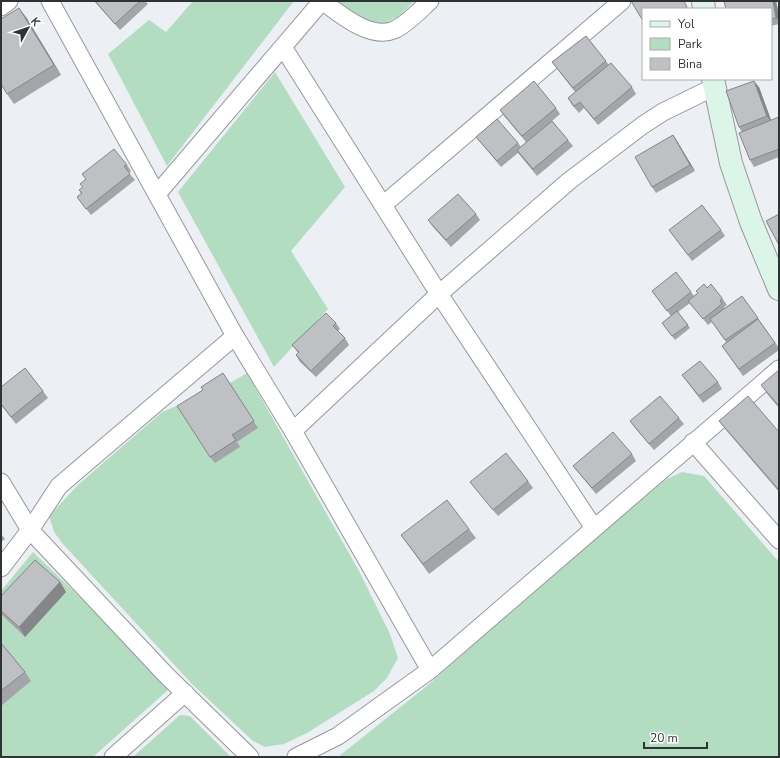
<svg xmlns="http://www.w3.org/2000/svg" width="780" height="758" viewBox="0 0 780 758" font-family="'Nunito Sans',sans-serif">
<rect width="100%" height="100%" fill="#eceff3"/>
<g fill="#b3ddc1">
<polygon points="193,1 294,1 167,166 108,54 149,20 166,32"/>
<path d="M340,1H414C406,9 398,18 387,22C377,26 351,18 344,10C342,8 341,3 340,1Z"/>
<polygon points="275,72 345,187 291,251 328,309 274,367 178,192"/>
<polygon points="247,373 359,571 390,634 398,658 387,678 374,691 307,733 284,744 265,747 253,741 192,684 62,543 54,532 49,516 79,484 162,412 230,383"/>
<polygon points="682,472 704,476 779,562 779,757 338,757 428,685 551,576 665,480"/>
<polygon points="33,552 83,600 168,690 93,757 1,757 1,591"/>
<polygon points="180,715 190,716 231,757 133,757"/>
</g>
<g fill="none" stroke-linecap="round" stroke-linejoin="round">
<defs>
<g id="street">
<polyline points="50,1 235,336 293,431 430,670"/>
<path d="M322,1C340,14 370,40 394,30C406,25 420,10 430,1"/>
<polyline points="1,7 9,1"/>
<polyline points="283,47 439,294 594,528"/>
<polyline points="157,194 322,1"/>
<polyline points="383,205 622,1"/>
<polyline points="293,431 439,294 569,181 643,125 663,112 714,87"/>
<polyline points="693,442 779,540"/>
<polyline points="1,482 30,530 166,675 250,757"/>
<polyline points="1,568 30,530 59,486 235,336"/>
<polyline points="113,757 185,693"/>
<polyline points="296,757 338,736 430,670 779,369"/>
</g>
<g id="secondary">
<polyline points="703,1 704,9"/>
<polyline points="713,79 731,163 751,222 779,289"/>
</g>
</defs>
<use href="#street" stroke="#96989c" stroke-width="19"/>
<use href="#secondary" stroke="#96989c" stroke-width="24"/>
<use href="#street" stroke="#fff" stroke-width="17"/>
<use href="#secondary" stroke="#dbf6e8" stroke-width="22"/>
</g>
<g fill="#a3a5a9">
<polygon points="94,1 145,1 148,4 120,30"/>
<polygon points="724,1 776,1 779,15 779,24 771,26 771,9"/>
<polygon points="26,17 61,75 14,104 7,94"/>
<polygon points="586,36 609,65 632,87 636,94 598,125 584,108 579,113 572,105 568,98 575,92 552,62"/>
<polygon points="759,87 771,120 779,117 779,157 754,167 750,160 742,132 739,127"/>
<polygon points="556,108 560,114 552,121 568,140 573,146 537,176 518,153 501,167 476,137 518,143 521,147 526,142 504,116 500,110"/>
<polygon points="673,135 677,141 695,171 656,193 652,187"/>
<polygon points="127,165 131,171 129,173 135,180 91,215 77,197 81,194 79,190 83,187 80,184"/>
<polygon points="476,214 480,220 451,247 433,227 428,220"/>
<polygon points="669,230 721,230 725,236 692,261"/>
<polygon points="707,288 722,298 727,305 724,307 725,308 742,296 779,348 779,350 743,376 722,346 726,342 712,322 708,325 690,303 678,312 690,328 675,340 662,323 671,316 652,291 691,292 694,296"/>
<polygon points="336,323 340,329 338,331 345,338 349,345 316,377 300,362 296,355 298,353 292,345"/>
<polygon points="779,370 779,408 768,395 761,385"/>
<polygon points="682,375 718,382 722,389 703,403"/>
<polygon points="227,379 258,428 237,442 240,447 215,463 210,457"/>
<polygon points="1,387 43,391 48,398 16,424 1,405"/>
<polygon points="679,418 684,424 654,450 635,428 630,421"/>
<polygon points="719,421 779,432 779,492 726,430"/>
<polygon points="632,454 636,461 596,494 578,472 573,466"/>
<polygon points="528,481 533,488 498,516 470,482"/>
<polygon points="469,529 476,538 429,574 401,535"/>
<polygon points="1,534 5,539 1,542"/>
<polygon points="60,582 66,592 25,637 1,614 1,596"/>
<polygon points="1,643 25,672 31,681 1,706"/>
</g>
<g fill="#858689">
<polygon points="773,1 776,1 779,15 779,21 776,18"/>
<polygon points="19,8 26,17 61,75 54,65"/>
<polygon points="754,81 759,87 772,123 767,116"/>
<polygon points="673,135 677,141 695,171 690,165"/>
<polygon points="60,582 66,592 25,637 19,627"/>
</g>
<g fill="#bec0c4" stroke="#858689">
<polygon points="95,1 140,1 115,24"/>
<polygon points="631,1 684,1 687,7 684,9 643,9 643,21"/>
<polygon points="724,1 773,1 776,18 771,19 771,9 726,9"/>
<polygon points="19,8 54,65 7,94 1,84 1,19"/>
<polygon points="586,36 606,61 573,88 552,62"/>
<polygon points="611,63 632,87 594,119 580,102 574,106 568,98"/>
<polygon points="534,81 556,108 522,136 500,110"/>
<polygon points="754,81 767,116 739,127 726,91"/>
<polygon points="779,117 779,149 750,160 739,133"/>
<polygon points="497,119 518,143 497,161 476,137"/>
<polygon points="552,121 568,140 533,169 517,150"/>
<polygon points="673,135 690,165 652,187 635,157"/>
<polygon points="114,149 127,165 124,166 130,174 86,209 77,197 82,193 79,190 83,187 80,184 86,179 82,174"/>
<polygon points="458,194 476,214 446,240 428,220"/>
<polygon points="702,205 721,230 688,255 669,230"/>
<polygon points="779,214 779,245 766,221"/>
<polygon points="676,272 691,292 667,311 652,291"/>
<polygon points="704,284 707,288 711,284 722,298 720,301 722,304 703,319 688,301 698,293 696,291"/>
<polygon points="742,296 758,318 725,340 710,319"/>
<polygon points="677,311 688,325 672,336 662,323"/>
<polygon points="326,313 336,323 333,326 345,338 311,371 296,355 299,352 292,345"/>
<polygon points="758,319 775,343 739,369 722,346"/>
<polygon points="700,361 718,382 699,396 682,375"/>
<polygon points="25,368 43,391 11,417 1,404 1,387"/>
<polygon points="779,370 779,406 761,385"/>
<polygon points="223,373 254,421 232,435 236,440 210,457 177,406 203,390 201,387"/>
<polygon points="660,396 679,418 649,444 630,421"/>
<polygon points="748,396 779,432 779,490 719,421"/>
<polygon points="613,432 632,454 592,488 573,466"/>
<polygon points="506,453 528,481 493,510 470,482"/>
<polygon points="447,500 469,529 423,564 401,535"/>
<polygon points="35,560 60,582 19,627 1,611 1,596"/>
<polygon points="1,643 25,672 1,691"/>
</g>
<rect width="780" height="758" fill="none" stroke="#313234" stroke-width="4"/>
<rect x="642" y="8" width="130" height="72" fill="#ffffff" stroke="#adadae"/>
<rect x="650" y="21" width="20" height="6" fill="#dbf6e8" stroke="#adadae"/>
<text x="678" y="28" font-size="12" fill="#313234">Yol</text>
<rect x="650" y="38" width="20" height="12" fill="#b3ddc1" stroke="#adadae"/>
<text x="678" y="48" font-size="12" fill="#313234">Park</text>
<rect x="650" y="58" width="20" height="12" fill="#bec0c4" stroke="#adadae"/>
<text x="678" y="68" font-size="12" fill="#313234">Bina</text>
<g transform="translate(28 28) rotate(50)" stroke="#ffffff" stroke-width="3" paint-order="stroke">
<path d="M0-3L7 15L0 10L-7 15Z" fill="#313234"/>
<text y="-6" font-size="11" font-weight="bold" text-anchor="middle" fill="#313234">K</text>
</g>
<path d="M644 742v6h63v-6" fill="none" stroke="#313234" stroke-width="2"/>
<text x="650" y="742" font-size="12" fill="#313234" stroke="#ffffff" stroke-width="3" paint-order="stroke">20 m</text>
</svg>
